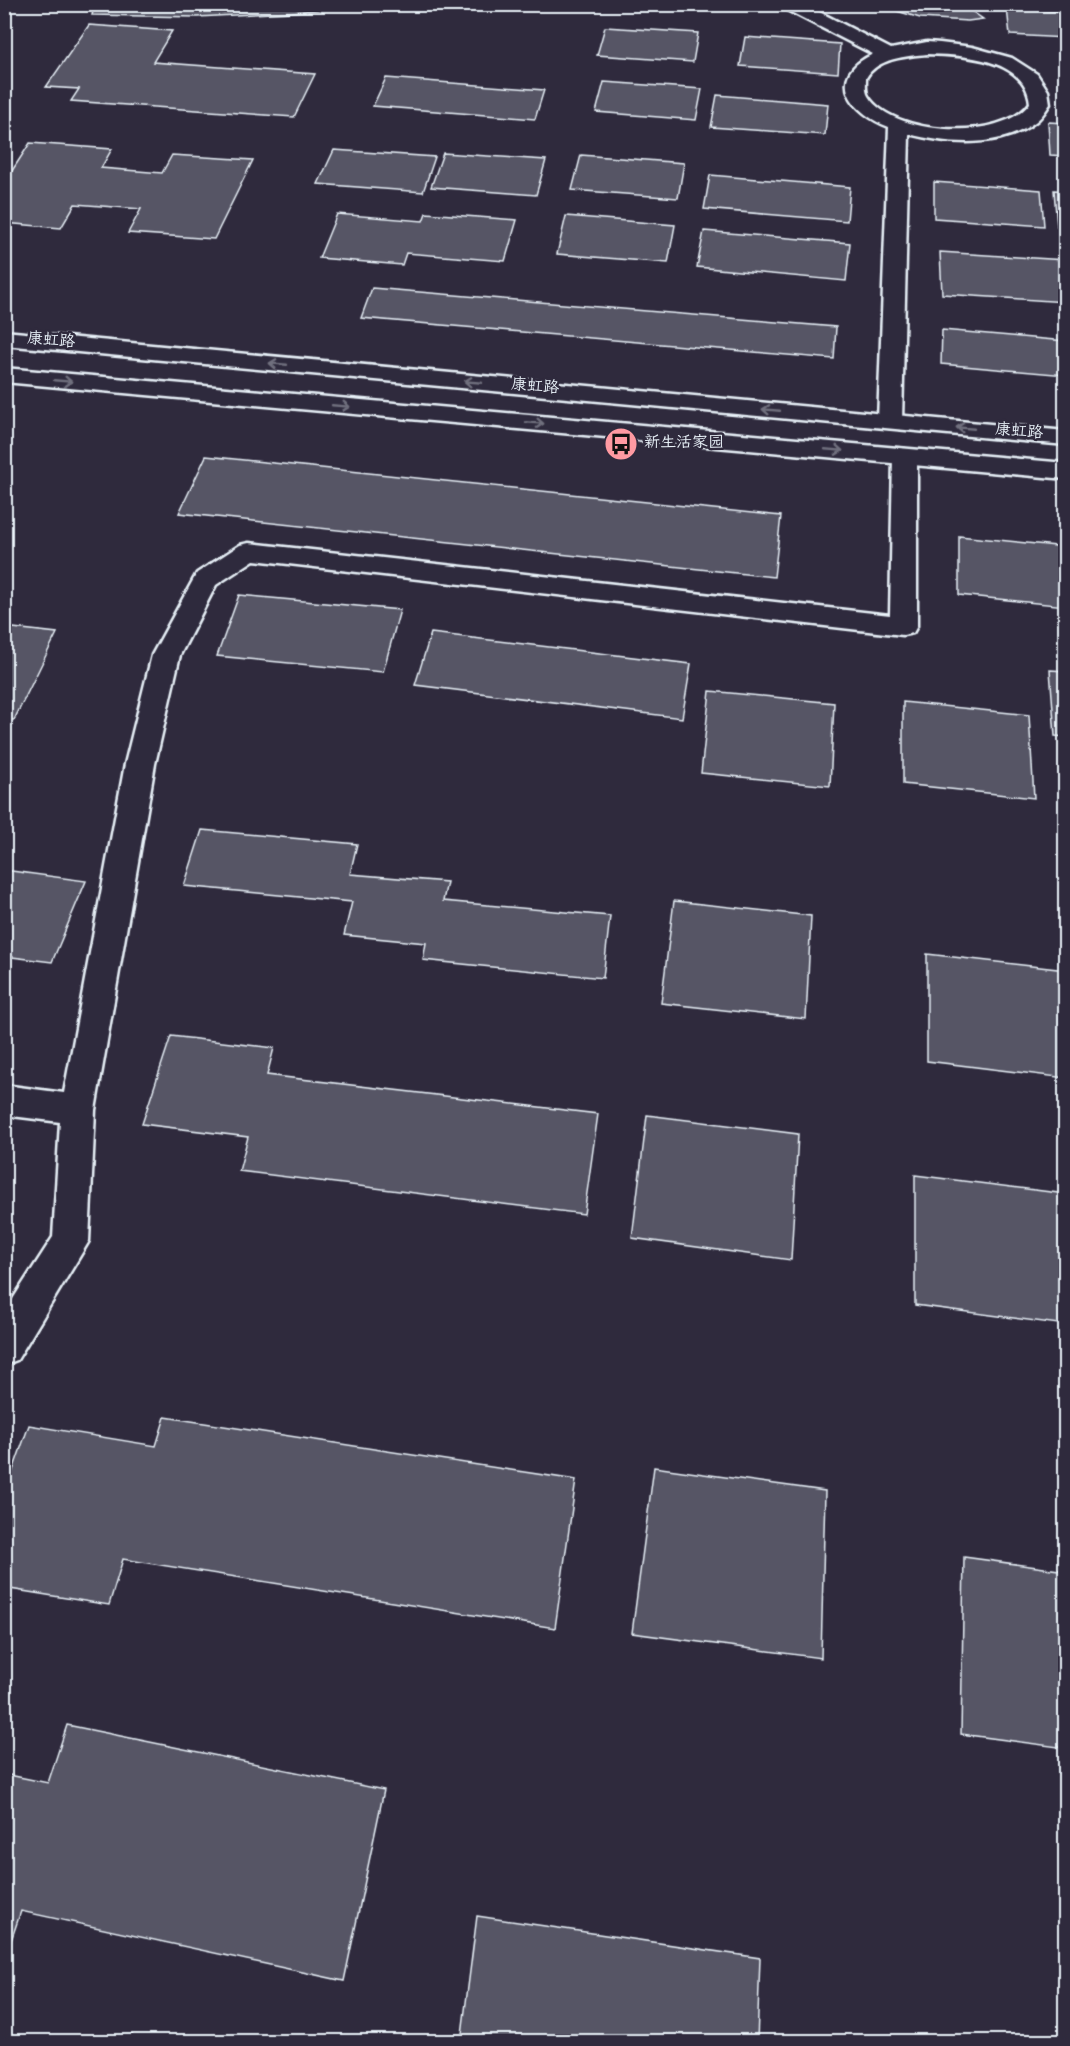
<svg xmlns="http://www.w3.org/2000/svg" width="1070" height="2046" viewBox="0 0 1070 2046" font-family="'Gochi Hand','LXGW WenKai TC',sans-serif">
<rect width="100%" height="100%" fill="#2f2a3d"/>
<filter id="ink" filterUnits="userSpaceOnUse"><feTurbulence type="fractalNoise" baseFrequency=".0167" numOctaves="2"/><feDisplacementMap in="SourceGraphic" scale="12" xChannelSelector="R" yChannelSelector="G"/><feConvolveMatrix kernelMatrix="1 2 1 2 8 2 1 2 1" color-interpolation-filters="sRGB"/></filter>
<g filter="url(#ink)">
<g fill="#575565" stroke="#e8f1f8" stroke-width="1.5">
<polygon points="95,4 388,4 292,12 197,17 92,15"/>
<polygon points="888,4 961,4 983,19 968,21 920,18 897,11"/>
<polygon points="1007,8 1066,12 1066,38 1010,35"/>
<polygon points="89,25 172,31 153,62 315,74 294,117 71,101 79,89 46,87"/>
<polygon points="605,27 698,33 693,62 597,55"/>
<polygon points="745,37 840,44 838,73 740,66"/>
<polygon points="386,78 544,90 535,119 373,106"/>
<polygon points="604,82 702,89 696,120 596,112"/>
<polygon points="717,95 828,104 825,135 711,127"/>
<polygon points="1048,122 1066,123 1066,156 1050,155"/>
<polygon points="30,143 112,149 101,168 162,173 172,155 253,160 214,239 128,233 141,209 75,204 61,228 4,223 4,183"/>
<polygon points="334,150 435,157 423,192 318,184"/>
<polygon points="443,153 546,160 536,195 431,187"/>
<polygon points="581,155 684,163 678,198 572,190"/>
<polygon points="710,175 850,187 847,221 704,209"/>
<polygon points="934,182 1041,190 1044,226 934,218"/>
<polygon points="1054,190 1066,191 1066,227 1057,227"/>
<polygon points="426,213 517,220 505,261 406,253 402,265 319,258 337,214 423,221"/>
<polygon points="566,216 675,225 668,263 557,254"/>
<polygon points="704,231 850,243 846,281 697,267"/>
<polygon points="940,252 1066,260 1066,302 942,294"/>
<polygon points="372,288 836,327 834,359 361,318"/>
<polygon points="942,330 1066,341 1066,375 941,364"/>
<polygon points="206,456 781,516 774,577 179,513"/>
<polygon points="959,536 1066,547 1066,606 959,595"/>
<polygon points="239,595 400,610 383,672 217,656"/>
<polygon points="4,627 57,633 14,720 4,719"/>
<polygon points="431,633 691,664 682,718 415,685"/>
<polygon points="1050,670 1066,671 1066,737 1055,736"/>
<polygon points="710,691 834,703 830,786 701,773"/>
<polygon points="903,702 1029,715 1034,798 903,784"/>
<polygon points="202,830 357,844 350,874 447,882 443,901 610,916 603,978 423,960 426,943 344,935 352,902 184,886"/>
<polygon points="4,870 86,881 52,962 4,956"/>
<polygon points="674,901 811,916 806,1019 661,1003"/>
<polygon points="927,954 1066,970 1066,1078 927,1061"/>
<polygon points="171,1036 274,1048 267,1075 598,1114 584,1214 239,1171 248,1137 142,1124"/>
<polygon points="647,1115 798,1134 791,1260 632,1238"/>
<polygon points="915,1175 1066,1194 1066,1325 915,1305"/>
<polygon points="165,1417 576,1480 555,1628 123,1559 109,1605 4,1588 4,1496 29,1425 156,1446"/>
<polygon points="654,1467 825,1491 821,1658 632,1633"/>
<polygon points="964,1557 1066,1571 1066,1748 961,1734"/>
<polygon points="67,1725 384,1790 344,1981 21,1911 4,1961 4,1774 48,1783"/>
<polygon points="477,1916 760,1958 757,2042 461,2042"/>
</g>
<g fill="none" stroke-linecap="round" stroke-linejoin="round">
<defs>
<g id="minor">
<path d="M780,4H804L891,49L927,42L940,43L972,47L1012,58L1037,74L1048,91L1050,104C1046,110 1041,118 1035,122C1000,149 948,144 909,134L902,421L899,426L890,428L881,426L878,421L889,127C852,113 824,77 873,54L783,8ZM927,54C962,55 1026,58 1030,103C1003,142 892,136 868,96C865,91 866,85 866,78C877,58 907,56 927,54Z"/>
<polygon points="905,449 914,452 917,457 917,626 913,633 903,635 254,560 216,585 180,655 155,764 95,1110 89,1241 17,1360 4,1365 4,1313 53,1237 60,1122 4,1115 4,1085 64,1093 125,764 152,655 197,573 240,545 249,543 890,615 893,457 896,452"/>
</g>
<g id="major">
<polygon points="4,331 1066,431 1066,445 4,345"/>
<polygon points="4,368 1066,463 1066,479 4,382"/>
</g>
</defs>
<use href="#minor" stroke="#e8f1f8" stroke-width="5"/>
<use href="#major" stroke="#e8f1f8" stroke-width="5"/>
<use href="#minor" fill="#2f2a3d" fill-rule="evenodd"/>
<use href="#major" fill="#2f2a3d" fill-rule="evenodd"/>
</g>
<defs><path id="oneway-shaft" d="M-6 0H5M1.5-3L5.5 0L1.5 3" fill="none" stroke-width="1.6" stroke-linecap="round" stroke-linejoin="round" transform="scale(1.5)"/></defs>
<g stroke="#70707e">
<use href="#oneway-shaft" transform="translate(278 364) rotate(-175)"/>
<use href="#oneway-shaft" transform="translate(63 381) rotate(5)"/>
<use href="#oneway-shaft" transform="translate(473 382) rotate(-175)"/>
<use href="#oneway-shaft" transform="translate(341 406) rotate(5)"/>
<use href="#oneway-shaft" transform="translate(771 410) rotate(-175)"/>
<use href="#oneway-shaft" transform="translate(535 423) rotate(5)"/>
<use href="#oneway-shaft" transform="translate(965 428) rotate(-175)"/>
<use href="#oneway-shaft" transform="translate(834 450) rotate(5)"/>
</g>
</g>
<defs>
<symbol id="bus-disc" viewBox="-11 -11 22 22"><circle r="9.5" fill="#ff9aa2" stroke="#2f2a3d"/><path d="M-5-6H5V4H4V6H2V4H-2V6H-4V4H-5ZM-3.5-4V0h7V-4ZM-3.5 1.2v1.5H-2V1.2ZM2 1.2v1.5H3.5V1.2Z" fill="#111"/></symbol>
</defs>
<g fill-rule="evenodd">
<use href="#bus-disc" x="602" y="425" width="38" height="38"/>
</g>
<g text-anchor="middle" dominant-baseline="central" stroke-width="5" stroke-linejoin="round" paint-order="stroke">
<g font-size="16" fill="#e8f1f8" stroke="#2f2a3d">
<text transform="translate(51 342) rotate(5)">康虹路</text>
<text transform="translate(535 388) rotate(5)">康虹路</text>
<text transform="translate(1019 433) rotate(5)">康虹路</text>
</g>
<g font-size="16" fill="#e8f1f8" stroke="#2f2a3d" text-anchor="start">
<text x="644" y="444">新生活家园</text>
</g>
</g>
<rect width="1070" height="2046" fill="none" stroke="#2f2a3d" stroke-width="24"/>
<rect x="12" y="12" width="1046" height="2022" fill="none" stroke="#e8f1f8" stroke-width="2" filter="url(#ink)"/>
</svg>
